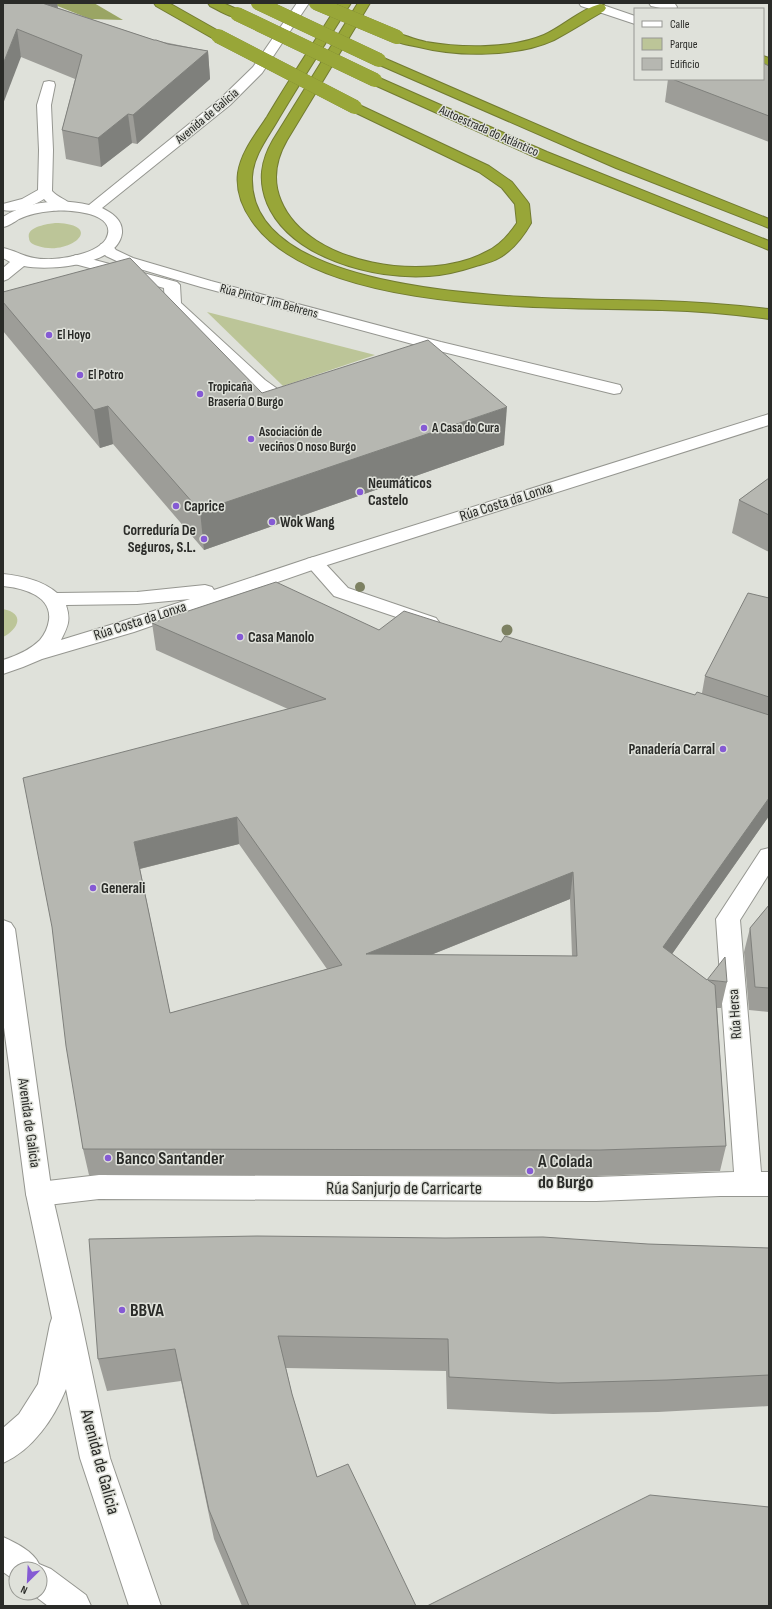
<svg xmlns="http://www.w3.org/2000/svg" width="772" height="1609" viewBox="0 0 772 1609" font-family="'Sofia Sans Condensed',sans-serif">
<rect width="100%" height="100%" fill="#dfe1da"/>
<g fill="#bcc598">
<path d="M55,223C107,224 70,257 38,246C34,245 29,243 29,238C26,227 47,224 55,223Z"/>
<polygon points="207,312 375,355 283,386"/>
<path d="M3,609C25,613 19,629 3,637Z"/>
</g>
<polygon fill="#9aa564" points="50,3 94,3 123,20 90,19"/>
<g fill="none" stroke-linecap="round" stroke-linejoin="round">
<defs>
<g id="lane">
<polygon points="579,3 597,3 635,16 635,24 581,6"/>
<polygon points="649,3 675,4 677,7 676,9 665,9 651,6"/>
</g>
<g id="street">
<path d="M49,81L54,82L55,85L51,105L53,150L52,191C58,198 67,199 72,206L70,209C61,211 50,206 44,199C33,206 16,213 3,210V204L22,199L38,190L39,150L37,105L43,85L44,82Z"/>
<polygon points="106,243 111,244 116,250 133,258 211,281 441,342 620,385 622,389 620,393 614,394 431,349 201,287 123,264 106,256 99,247 101,244"/>
<polygon points="76,255 177,282 180,285 181,303 265,380 279,390 297,387 303,388 305,392 303,396 276,401 270,400 253,388 167,307 165,304 164,288 71,263 68,260 71,257"/>
<polygon points="314,557 321,559 348,588 436,618 439,622 436,626 429,628 334,596 305,563 307,559"/>
<polygon points="769,848 769,874 740,920 761,1172 769,1172 769,1196 720,1196 596,1201 99,1199 39,1206 29,1202 26,1194 29,1186 39,1182 99,1175 596,1177 734,1172 716,919 761,850"/>
</g>
<g id="secondary">
<path d="M297,3H309L262,73L230,105L102,208C112,213 123,220 122,233C118,266 48,271 24,266L8,279L3,281V268L10,262L3,258V248C18,251 26,259 44,259C60,260 97,254 106,239C120,212 66,209 52,211C40,212 30,214 19,219C14,222 9,226 3,227V217C27,201 62,198 89,205L220,99L253,67Z"/>
<path d="M769,414V425L321,567L134,632L42,659L23,667L3,674V660C16,656 30,650 40,640C45,634 48,627 49,620C52,595 22,588 3,586V574C22,576 42,580 57,593L137,592L205,585L212,587L214,590L307,559ZM190,599L120,622L61,640C68,626 71,620 66,605L137,604Z"/>
<path d="M3,920L11,923L15,929L52,1194L80,1315L110,1458L161,1606H129L80,1458L66,1389C54,1418 33,1450 3,1463V1428L19,1414L38,1384L50,1324L52,1318L26,1194L3,1020Z"/>
<path d="M3,1537C16,1543 33,1551 39,1564L51,1569L86,1595L91,1606H48L31,1593H40V1569H16V1581L3,1572Z"/>
</g>
<g id="highway">
<polygon points="154,3 169,3 222,33 224,36 222,39 214,39 156,6"/>
<path d="M208,3H223L241,11L243,14L241,17C231,19 219,10 210,6Z"/>
<path d="M339,3H351C327,41 302,79 279,118C269,136 253,155 252,177C247,308 576,298 661,301C697,302 733,305 769,309V319C733,314 698,311 662,310C557,307 317,315 252,221C242,207 236,190 238,173C241,152 256,134 267,117C290,78 315,41 339,3Z"/>
<path d="M358,3H370L287,140C276,159 272,180 281,201C308,266 429,283 486,252C499,246 509,235 517,223L515,204L502,188L479,172L350,110L348,107L350,104L355,103L489,166L512,182L527,201L529,204L531,223C523,237 513,250 499,258C492,262 483,264 476,266C461,271 445,275 429,276C374,280 290,258 267,203C258,180 261,161 273,140Z"/>
<path d="M600,4L604,5L606,8L604,11C588,20 571,31 554,40C517,57 458,57 419,47C411,45 396,44 391,37L393,34L397,33C407,36 416,40 426,42C461,48 511,49 544,35C562,27 581,9 600,4Z"/>
<polygon points="379,56 577,142 769,219 769,228 616,168 375,63 373,60 375,57"/>
<polygon points="763,56 769,58 769,66 763,64"/>
<polygon points="375,76 547,152 769,241 769,250 537,158 370,83 369,80 370,77"/>
</g>
</defs>
<use href="#lane" stroke="#959690" stroke-width="2"/>
<use href="#street" stroke="#959690" stroke-width="2"/>
<use href="#secondary" stroke="#959690" stroke-width="2"/>
<use href="#highway" stroke="#727b32" stroke-width="2"/>
<use href="#lane" fill="#fff" fill-rule="evenodd"/>
<use href="#street" fill="#fff" fill-rule="evenodd"/>
<use href="#secondary" fill="#fff" fill-rule="evenodd"/>
<use href="#highway" fill="#98a638" fill-rule="evenodd"/>
<defs>
<g id="highway-bridge">
<polyline points="258,3 379,60"/>
<polyline points="316,3 397,37"/>
<polyline points="237,14 375,80"/>
<polyline points="218,36 355,107"/>
</g>
</defs>
<use href="#highway-bridge" stroke="#727b32" stroke-width="14" stroke-linecap="butt"/>
<use href="#highway-bridge" stroke="#98a638" stroke-width="14"/>
</g>
<g fill="#7d8162">
<circle cx="360" cy="587" r="5"/>
<circle cx="507" cy="630" r="5.5"/>
</g>
<g fill="#9d9d98" fill-rule="evenodd">
<polygon points="3,3 57,3 58,8 154,40 208,51 210,79 137,144 132,143 101,167 66,159 62,130 75,79 21,57"/>
<polygon points="769,66 769,142 665,102 668,79 763,79"/>
<polygon points="3,292 262,393 504,445 204,550 113,444 100,448 3,331"/>
<polygon points="769,478 769,552 732,533 739,500"/>
<path d="M769,598V816L672,954L707,980L727,982L721,1008H717L726,1146L720,1171L596,1176L89,1175L83,1149L52,927L288,709L156,650L152,623L379,630L501,642L695,695L702,693L705,676ZM239,844L327,969L170,1013L140,869ZM570,899L572,956L431,955Z"/>
<polygon points="769,905 769,1012 749,1010 744,952 750,928"/>
<polygon points="648,1244 769,1248 769,1406 658,1412 553,1414 447,1409 446,1371 286,1368 292,1394 317,1477 416,1606 242,1606 214,1539 181,1381 107,1391 98,1359"/>
</g>
<g fill="#7f807c">
<polygon points="41,3 57,3 60,23"/>
<polygon points="17,29 21,57 3,104 3,64"/>
<polygon points="208,51 210,79 137,144 133,115"/>
<polygon points="128,114 132,143 101,167 98,138"/>
<polygon points="108,406 113,444 100,448 94,410"/>
<polygon points="507,407 504,445 204,550 200,511"/>
<polygon points="769,798 769,816 658,974 663,947"/>
<polygon points="237,817 239,844 139,869 134,842"/>
<polygon points="573,872 570,899 366,981 366,954"/>
</g>
<g fill="#b6b7b1" stroke="#7f807c" fill-rule="evenodd">
<polygon points="3,3 42,3 154,40 156,40 168,44 208,51 133,115 128,114 98,138 62,130 82,55 17,29 3,64"/>
<polygon points="763,63 769,66 769,116 672,79 763,79"/>
<polygon points="130,258 262,393 428,340 507,407 200,511 108,406 94,410 3,302 3,292"/>
<polygon points="769,478 769,515 739,500"/>
<path d="M276,582L379,630L404,611L501,642L505,636L695,695L697,692L769,715V798L663,947L707,980L725,957L727,982L708,980L715,985L726,1146L600,1150L83,1149L66,1046L52,927L23,778L326,699L152,623ZM237,817L342,965L170,1013L134,842ZM573,872L577,956L366,954Z"/>
<polygon points="748,593 769,598 769,697 705,676"/>
<polygon points="769,905 769,988 755,987 750,928"/>
<polygon points="257,1236 445,1238 543,1237 648,1244 769,1248 769,1375 667,1380 558,1383 449,1377 448,1339 278,1336 292,1394 317,1477 348,1464 416,1606 249,1606 209,1510 175,1349 98,1359 89,1239"/>
<polygon points="650,1495 769,1507 769,1606 427,1606"/>
</g>
<g fill="#855ad4" stroke="#dfe1da" stroke-width="1.5">
<circle cx="49" cy="335" r="4"/>
<circle cx="80" cy="375" r="4"/>
<circle cx="200" cy="394" r="4"/>
<circle cx="424" cy="428" r="4"/>
<circle cx="251" cy="439" r="4"/>
<circle cx="360" cy="492" r="4"/>
<circle cx="176" cy="506" r="4"/>
<circle cx="272" cy="522" r="4"/>
<circle cx="204" cy="539" r="4"/>
<circle cx="240" cy="637" r="4"/>
<circle cx="723" cy="749" r="4"/>
<circle cx="93" cy="888" r="4"/>
<circle cx="108" cy="1158" r="4"/>
<circle cx="530" cy="1171" r="4"/>
<circle cx="122" cy="1310" r="4"/>
</g>
<g text-anchor="middle" dominant-baseline="central" stroke-width="3" stroke-linejoin="round" paint-order="stroke">
<g font-size="13" fill="#2a2b28" stroke="#dfe1da">
<text transform="translate(207 116) rotate(-40)">Avenida de Galicia</text>
<text transform="translate(489 131) rotate(24)">Autoestrada do Atlántico</text>
<text transform="translate(269 301) rotate(15)">Rúa Pintor Tim Behrens</text>
</g>
<g font-size="13" font-weight="bold" fill="#2a2b28" stroke="#dfe1da" text-anchor="start">
<text x="57" y="335">El Hoyo</text>
<text x="88" y="375">El Potro</text>
<text x="208" y="387">Tropicaña<tspan x="208" dy="15">Brasería O Burgo</tspan></text>
<text x="432" y="428">A Casa do Cura</text>
<text x="259" y="432">Asociación de<tspan x="259" dy="15">veciños O noso Burgo</tspan></text>
</g>
<g font-size="15" font-weight="bold" fill="#2a2b28" stroke="#dfe1da" text-anchor="start">
<text x="368" y="483">Neumáticos<tspan x="368" dy="17">Castelo</tspan></text>
<text x="184" y="506">Caprice</text>
<text x="280" y="522">Wok Wang</text>
<text x="196" y="530" text-anchor="end">Correduría De<tspan x="196" dy="17">Seguros, S.L.</tspan></text>
<text x="248" y="637">Casa Manolo</text>
<text x="715" y="749" text-anchor="end">Panadería Carral</text>
<text x="101" y="888">Generali</text>
</g>
<g font-size="15" fill="#2a2b28" stroke="#dfe1da">
<text transform="translate(506 502) rotate(-18)">Rúa Costa da Lonxa</text>
<text transform="translate(140 621) rotate(-18)">Rúa Costa da Lonxa</text>
<text transform="translate(735 1014) rotate(-94)">Rúa Hersa</text>
<text transform="translate(29 1123) rotate(82)">Avenida de Galicia</text>
</g>
<g font-size="18" font-weight="bold" fill="#2a2b28" stroke="#dfe1da" text-anchor="start">
<text x="116" y="1158">Banco Santander</text>
<text x="538" y="1161">A Colada<tspan x="538" dy="21">do Burgo</tspan></text>
<text x="130" y="1310">BBVA</text>
</g>
<g font-size="18" fill="#2a2b28" stroke="#dfe1da">
<text x="404" y="1188">Rúa Sanjurjo de Carricarte</text>
<text transform="translate(100 1462) rotate(75)">Avenida de Galicia</text>
</g>
</g>
<rect width="772" height="1609" fill="none" stroke="#2a2b28" stroke-width="8"/>
<rect x="634" y="8" width="130" height="72" fill="#dfe1da" stroke="#979893"/>
<rect x="642" y="21" width="20" height="6" fill="#ffffff" stroke="#979893"/>
<text x="670" y="28" font-size="12" fill="#2a2b28">Calle</text>
<rect x="642" y="38" width="20" height="12" fill="#bcc598" stroke="#979893"/>
<text x="670" y="48" font-size="12" fill="#2a2b28">Parque</text>
<rect x="642" y="58" width="20" height="12" fill="#b6b7b1" stroke="#979893"/>
<text x="670" y="68" font-size="12" fill="#2a2b28">Edificio</text>
<g transform="translate(28 1581) rotate(204)"><circle r="19" fill="#dfe1da" stroke="#979893"/>
<path d="M0-3L7 15L0 10L-7 15Z" fill="#855ad4"/>
<text y="-6" font-size="11" font-weight="bold" text-anchor="middle" fill="#2a2b28">N</text>
</g>
</svg>
